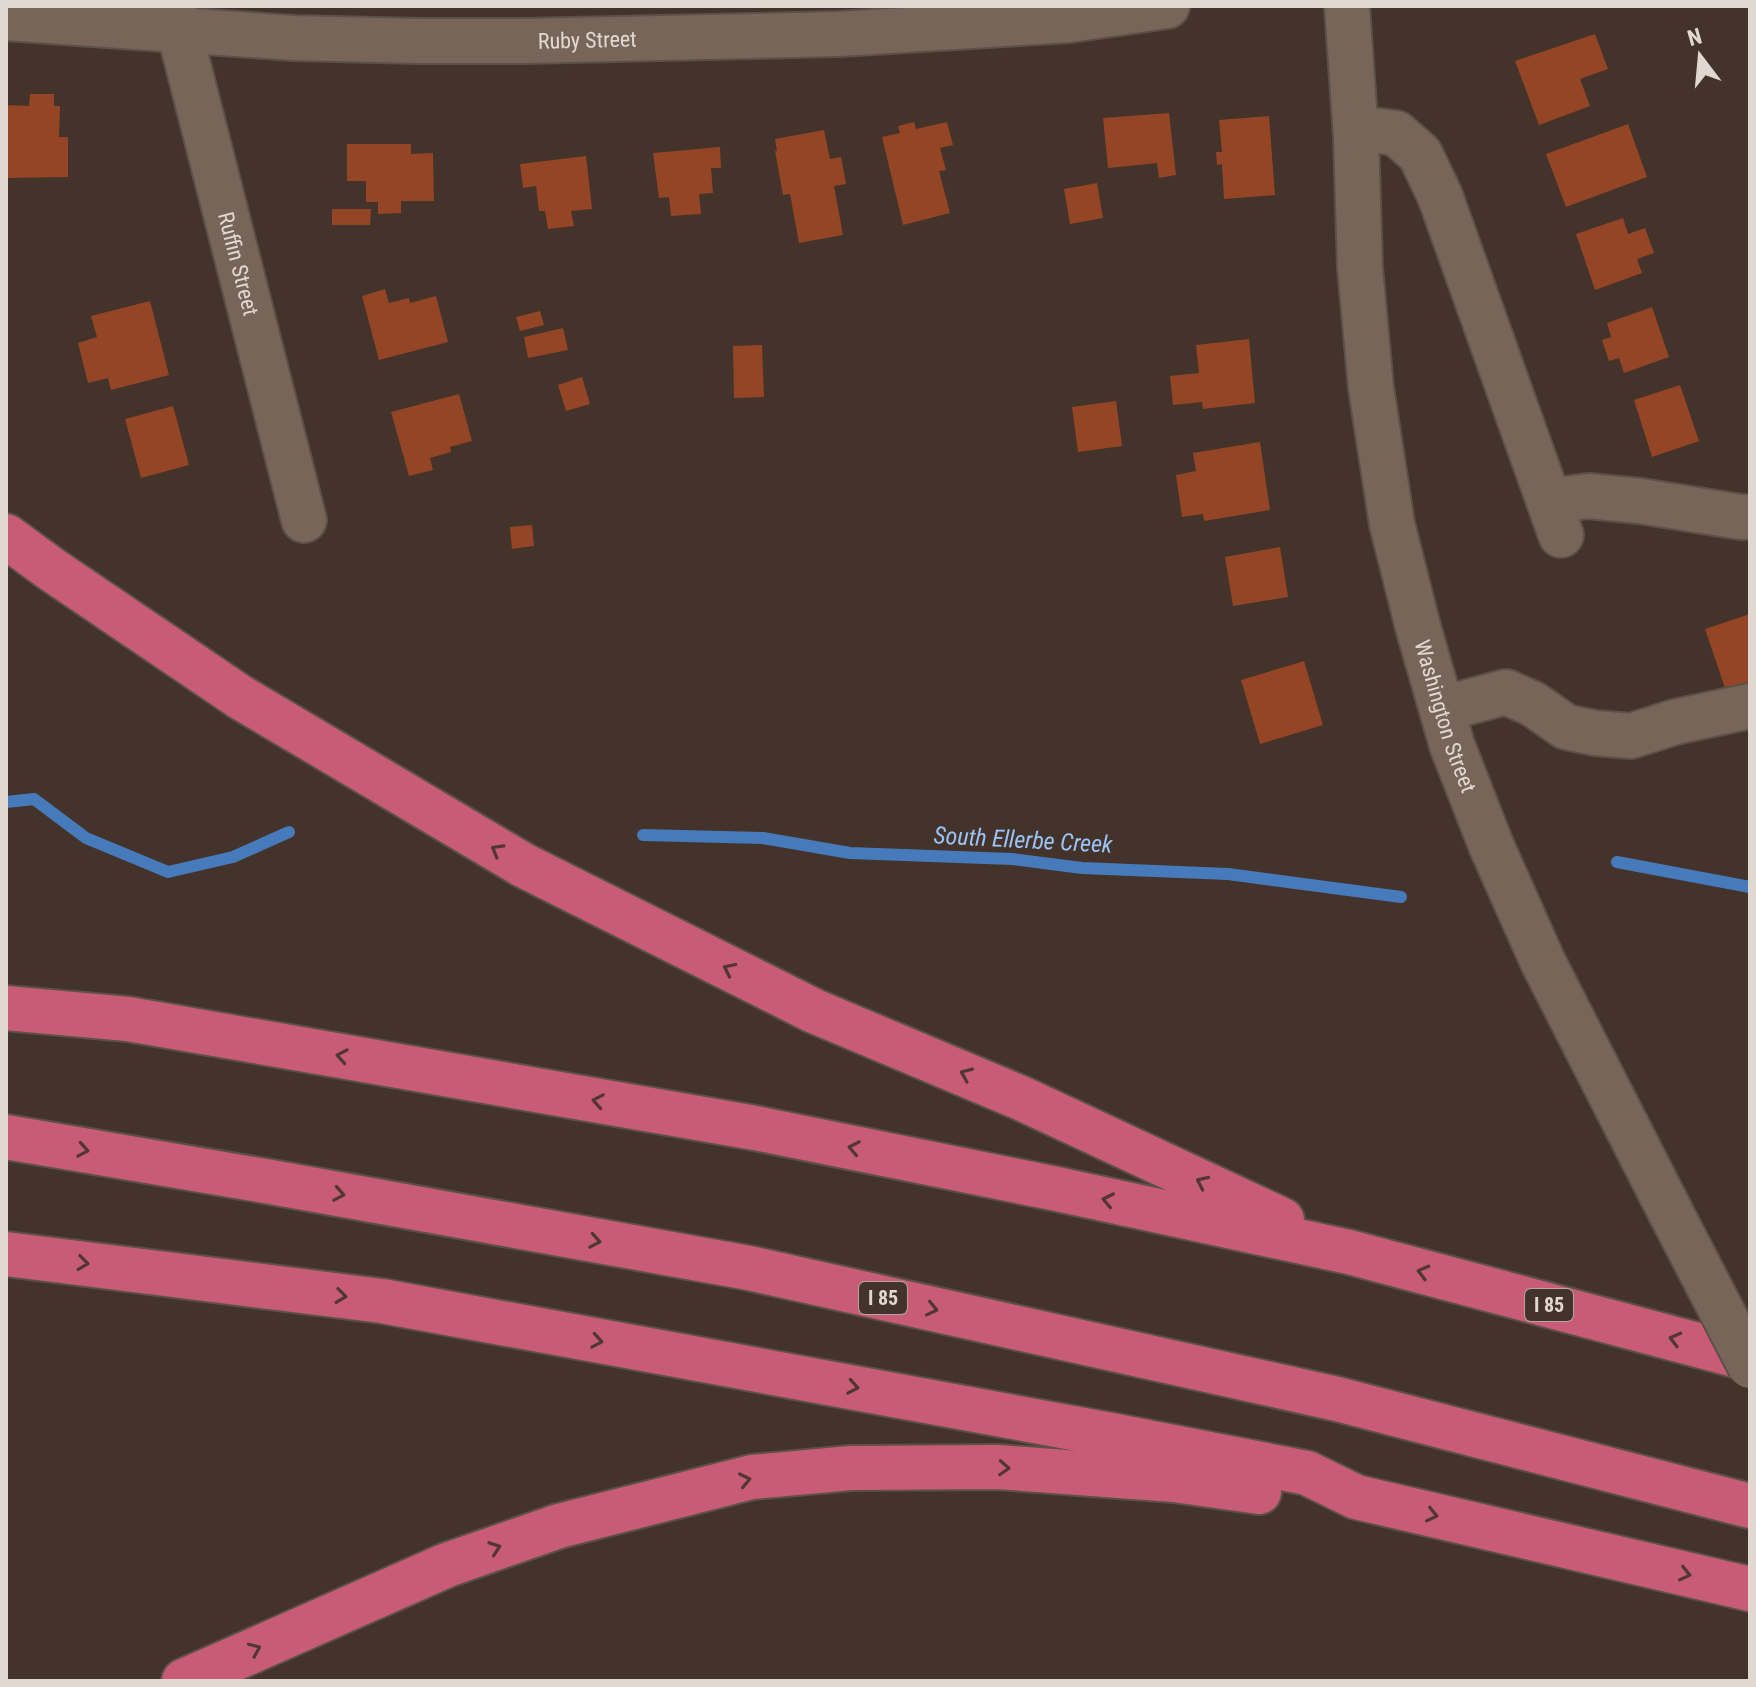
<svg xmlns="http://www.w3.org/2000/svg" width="1756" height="1687" viewBox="0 0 1756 1687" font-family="'Roboto Condensed',sans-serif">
<rect width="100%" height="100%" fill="#43332a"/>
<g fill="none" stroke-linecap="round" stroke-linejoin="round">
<g stroke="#477abb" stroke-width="12">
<polyline points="6,802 34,799 86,838 168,872 233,857 289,832"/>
<polyline points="643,835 763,838 850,853 1012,859 1082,868 1228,874 1401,897"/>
<polyline points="1617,862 1750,887"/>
</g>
</g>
<g fill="#944526">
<polygon points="1595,34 1608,69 1580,79 1590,106 1539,125 1515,61"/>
<polygon points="30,94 54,94 54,106 60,106 59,137 68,137 68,177 6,178 6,105 29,106"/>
<polygon points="1169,113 1176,175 1159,178 1157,163 1108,168 1103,118"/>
<polygon points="1269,116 1275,195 1224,199 1222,164 1217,165 1216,152 1222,152 1219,120"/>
<polygon points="914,122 916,129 947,122 953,145 940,148 946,170 939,171 950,213 903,225 882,137 900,133 898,126"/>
<polygon points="1628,124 1647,177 1566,207 1546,154"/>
<polygon points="824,130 830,159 841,157 846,184 834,186 843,235 799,243 790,194 783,195 775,151 777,151 775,139"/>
<polygon points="347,144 411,144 411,154 433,153 434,201 401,201 401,213 378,214 378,202 366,202 366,181 347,181"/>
<polygon points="720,147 721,168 711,168 713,193 699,194 701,214 671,216 669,197 659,198 653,153"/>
<polygon points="586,156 592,209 571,211 574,226 548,229 545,211 539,211 536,186 523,188 520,164"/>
<polygon points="1097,183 1103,218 1070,224 1064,189"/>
<polygon points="332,209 371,209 370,225 332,225"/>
<polygon points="1623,218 1628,234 1645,228 1654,253 1637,259 1642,273 1595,290 1576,234"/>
<polygon points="385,289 389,303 409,298 410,303 436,296 448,342 379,360 362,296"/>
<polygon points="150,301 169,375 111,390 108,378 88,383 78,343 97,337 91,316"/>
<polygon points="1652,307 1669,357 1624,373 1619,358 1609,361 1602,340 1611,337 1607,323"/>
<polygon points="540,311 544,325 520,331 516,317"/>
<polygon points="563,328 568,350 528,358 524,337"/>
<polygon points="1249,339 1255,403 1203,409 1202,402 1173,405 1170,376 1199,373 1196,345"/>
<polygon points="762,345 764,397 734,398 733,346"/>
<polygon points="582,377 590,404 566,411 558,385"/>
<polygon points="1680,385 1699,441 1652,457 1634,400"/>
<polygon points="459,394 472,441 450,447 451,452 430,458 433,470 409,476 391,412"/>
<polygon points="1116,401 1122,446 1078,452 1072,407"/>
<polygon points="173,406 189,465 141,478 125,419"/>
<polygon points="1260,442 1270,510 1204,521 1203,514 1182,517 1176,475 1196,471 1193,453"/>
<polygon points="532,525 534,546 512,549 510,527"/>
<polygon points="1280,547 1288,597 1233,606 1225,557"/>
<polygon points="1750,614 1750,686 1727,694 1705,629"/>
<polygon points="1304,661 1323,725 1260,744 1241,680"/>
</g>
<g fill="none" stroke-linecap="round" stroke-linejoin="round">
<defs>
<g id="minor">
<path id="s1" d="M173,6L304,520"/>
<path id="s2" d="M1347,6L1356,136L1360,268L1371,388L1392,524L1418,627L1452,745L1491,845L1543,962L1672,1215"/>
<path id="s3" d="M6,18L293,38L420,41H524L839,34L1069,20L1167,6"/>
<polyline points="1356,128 1396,133 1420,154 1440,196 1561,535"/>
<polyline points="1549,501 1588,496 1640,501 1741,517 1750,517"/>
<polyline points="1442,709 1506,692 1533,704 1566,727 1595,733 1631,736 1675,722 1750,706"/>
</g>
<g id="highway">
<polyline points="6,536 51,569 240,697 523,865 814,1011 1023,1099 1282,1220"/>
<polyline points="6,1008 128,1019 755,1128 1057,1189 1349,1252 1750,1359"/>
<polyline points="6,1137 271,1182 749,1268 1337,1399 1750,1506"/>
<polyline points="6,1254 382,1301 1111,1435 1307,1473 1356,1497 1750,1589"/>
<polyline points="184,1681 447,1565 559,1526 752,1477 851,1468 997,1467 1174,1480 1259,1492"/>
</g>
</defs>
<use href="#minor" stroke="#5d5048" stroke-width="48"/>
<use href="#highway" stroke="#5d5048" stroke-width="48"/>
<use href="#minor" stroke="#77655a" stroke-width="44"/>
<use href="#highway" stroke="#c85c76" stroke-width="44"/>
<defs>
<polyline id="minor-bridge" points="1672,1215 1750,1366"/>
</defs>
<use href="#minor-bridge" stroke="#5d5048" stroke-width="48" stroke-linecap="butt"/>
<use href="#minor-bridge" stroke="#77655a" stroke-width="44"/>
</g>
<defs><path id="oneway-chevron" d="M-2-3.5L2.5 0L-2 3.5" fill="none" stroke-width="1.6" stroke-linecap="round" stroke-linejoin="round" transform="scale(2)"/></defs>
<g stroke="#503732">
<use href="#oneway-chevron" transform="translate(497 850) rotate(-150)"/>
<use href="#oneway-chevron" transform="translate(729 969) rotate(-154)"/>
<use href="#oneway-chevron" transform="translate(342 1056) rotate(-170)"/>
<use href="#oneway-chevron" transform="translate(966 1074) rotate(-157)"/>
<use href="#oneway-chevron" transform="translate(598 1101) rotate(-170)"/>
<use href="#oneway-chevron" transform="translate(854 1148) rotate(-169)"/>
<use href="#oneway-chevron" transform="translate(83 1150) rotate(10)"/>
<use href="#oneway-chevron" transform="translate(1202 1182) rotate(-155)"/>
<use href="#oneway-chevron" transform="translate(339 1194) rotate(10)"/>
<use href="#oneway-chevron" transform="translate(1108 1200) rotate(-168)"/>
<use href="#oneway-chevron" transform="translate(595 1241) rotate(10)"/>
<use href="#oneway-chevron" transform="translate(83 1263) rotate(7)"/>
<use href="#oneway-chevron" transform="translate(1423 1272) rotate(-165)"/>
<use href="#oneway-chevron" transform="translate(341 1296) rotate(7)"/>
<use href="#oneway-chevron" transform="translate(932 1309) rotate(13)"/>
<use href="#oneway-chevron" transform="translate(1675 1339) rotate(-165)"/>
<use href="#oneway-chevron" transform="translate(597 1341) rotate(10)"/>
<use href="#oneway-chevron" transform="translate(853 1387) rotate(10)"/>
<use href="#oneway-chevron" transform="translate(1004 1468) rotate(3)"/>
<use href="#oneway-chevron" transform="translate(745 1480) rotate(-12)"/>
<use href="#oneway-chevron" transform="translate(1432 1515) rotate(13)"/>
<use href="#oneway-chevron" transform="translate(495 1548) rotate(-19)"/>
<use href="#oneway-chevron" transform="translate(1685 1574) rotate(13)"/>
<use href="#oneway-chevron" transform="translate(255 1649) rotate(-24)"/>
</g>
<g text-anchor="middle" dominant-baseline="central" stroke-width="8" stroke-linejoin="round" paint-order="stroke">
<g fill="#43332a" stroke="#b2a6a0" stroke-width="2">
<rect x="859" y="1282" width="48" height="32" rx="6"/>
<rect x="1525" y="1289" width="48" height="32" rx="6"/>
</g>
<g font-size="20" font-weight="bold" fill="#e2d8d2">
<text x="883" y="1298">I 85</text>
<text x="1549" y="1305">I 85</text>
</g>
<g font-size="22" fill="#e2d8d2" stroke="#43332a">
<text stroke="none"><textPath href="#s3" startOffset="582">Ruby Street</textPath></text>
<text stroke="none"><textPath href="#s1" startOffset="266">Ruffin Street</textPath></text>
<text stroke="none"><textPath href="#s2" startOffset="720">Washington Street</textPath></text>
</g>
<g font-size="24" font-style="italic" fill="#9ac3f8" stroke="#43332a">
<text transform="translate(1023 840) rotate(3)">South Ellerbe Creek</text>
</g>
</g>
<rect width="1756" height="1687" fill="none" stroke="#e2d8d2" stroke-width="16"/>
<g transform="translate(1700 56) rotate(344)" stroke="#43332a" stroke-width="6" paint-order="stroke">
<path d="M0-6L14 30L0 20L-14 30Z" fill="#e2d8d2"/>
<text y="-12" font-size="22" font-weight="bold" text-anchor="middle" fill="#e2d8d2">N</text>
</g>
</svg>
